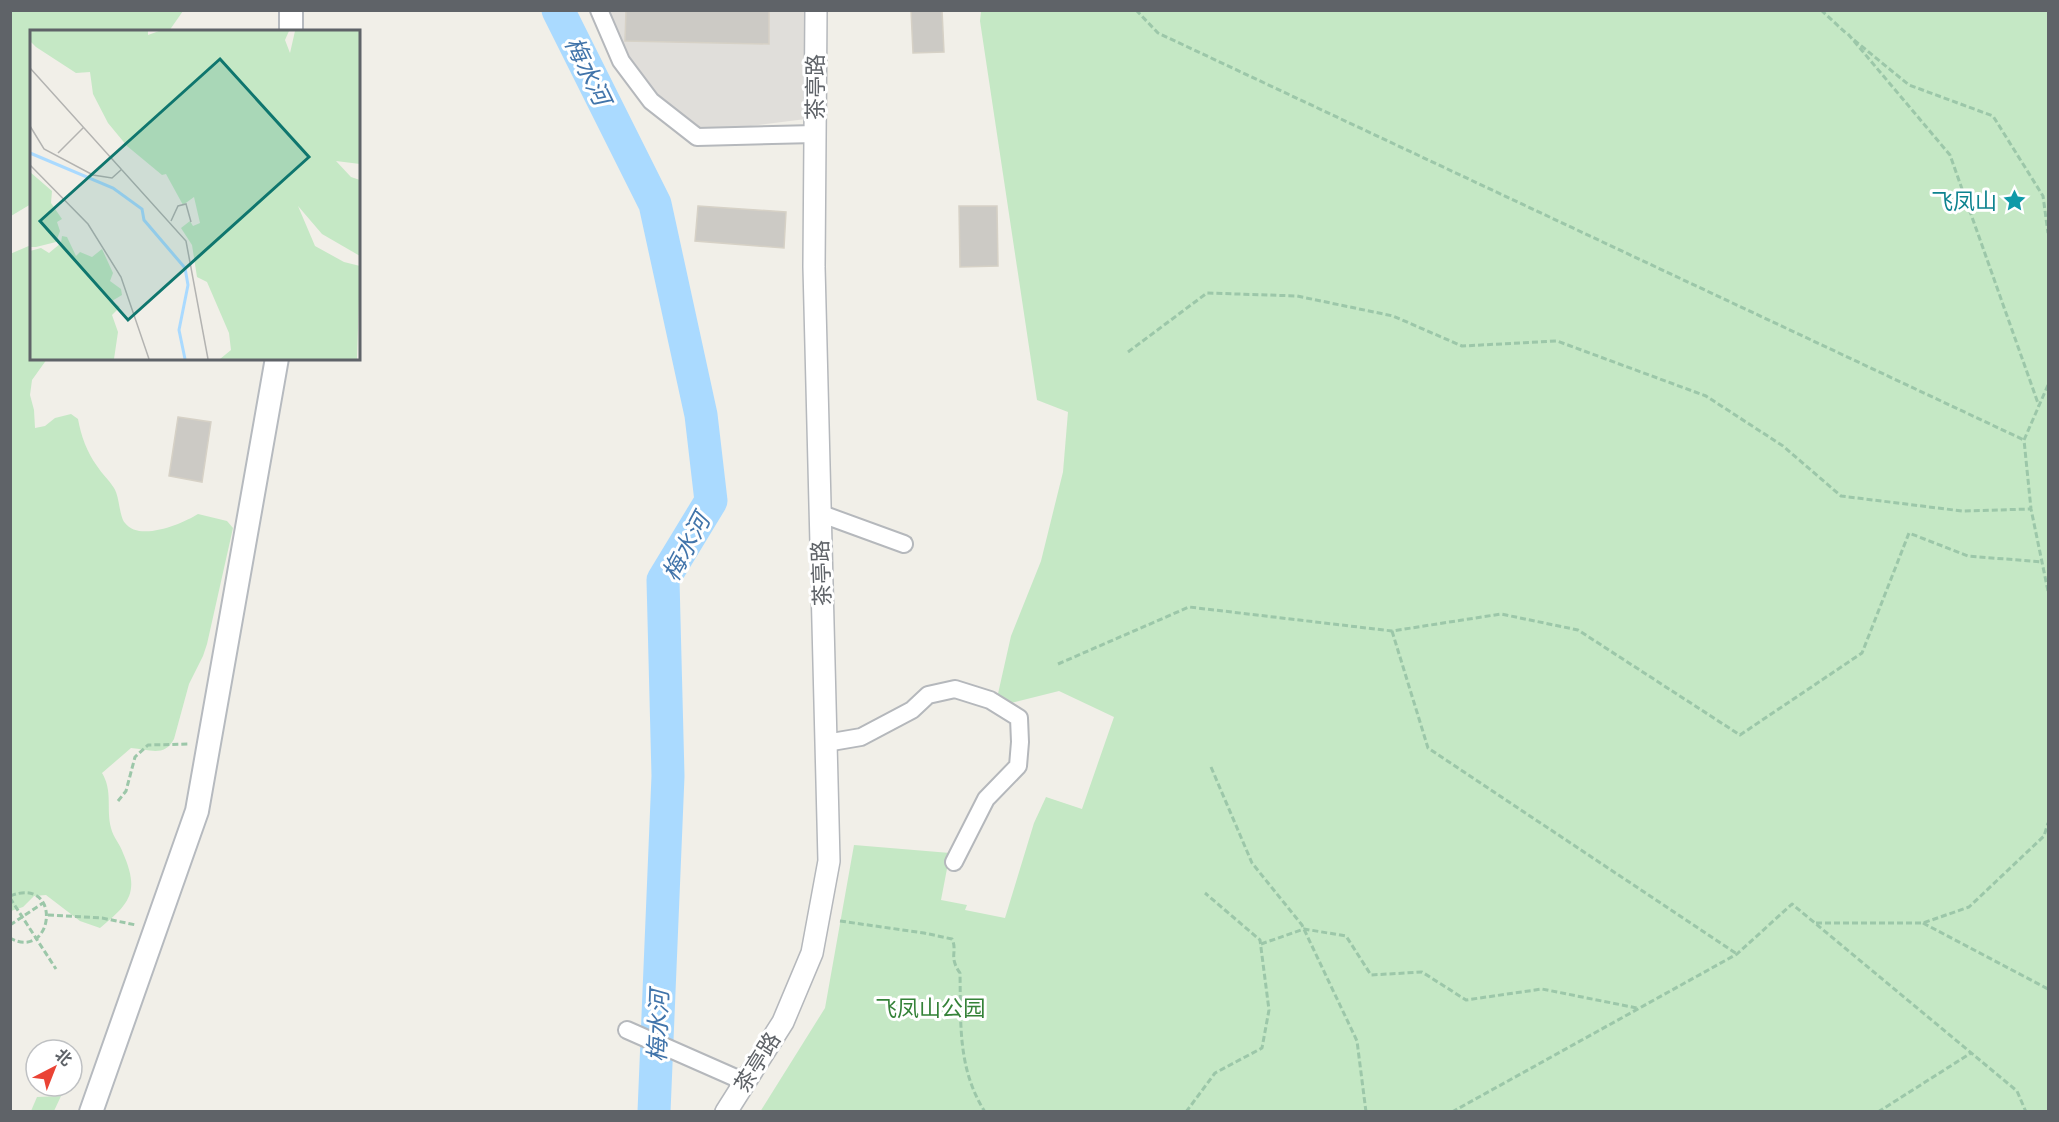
<svg xmlns="http://www.w3.org/2000/svg" width="2059" height="1122" viewBox="0 0 2059 1122" font-family="'PT Sans Narrow','Noto Sans SC',sans-serif">
<rect width="100%" height="100%" fill="#f1efe8"/>
<polygon fill="#e0deda" points="608,11 805,11 806,119 696,133 653,98 627,64"/>
<g fill="#c5e8c5">
<polygon points="11,10 183,11 169,31 32,32 31,204 11,216"/>
<polygon points="981,11 2048,11 2048,1111 760,1112 825,1008 854,845 950,853 941,900 967,905 965,910 1005,918 1034,823 1046,797 1082,809 1114,717 1059,691 995,707 1011,636 1041,561 1063,472 1068,412 1037,400 980,21"/>
<path d="M31,245L32,358L47,359L32,380L30,395L34,410L35,428L45,426L55,418L71,414L78,419C81,436 87,452 97,466C102,474 109,480 114,488C120,498 119,516 125,523C139,542 182,524 198,514L227,521L233,528L207,644L203,656L189,684L174,739C164,758 149,749 131,748L102,773C113,791 106,808 111,828C113,837 120,844 123,853C140,892 130,903 100,928L80,921L46,895L34,896L23,907L11,911L10,254Z"/>
<polygon points="61,1096 54,1111 31,1111 37,1097"/>
</g>
<g fill="none" stroke-linecap="round" stroke-linejoin="round">
<polyline stroke="#aadaff" stroke-width="33" points="558,10 655,204 701,415 711,501 663,580 668,776 654,1112"/>
</g>
<g fill="#cccac5" stroke="#d6d1c6" stroke-width="1.5">
<polygon points="626,10 769,10 769,44 625,41"/>
<polygon points="911,10 942,10 944,52 913,53"/>
<polygon points="698,206 786,212 784,248 695,241"/>
<polygon points="959,206 997,206 998,266 960,267"/>
<polygon points="178,417 211,422 202,482 169,476"/>
</g>
<g fill="none" stroke-linecap="round" stroke-linejoin="round">
<defs>
<g id="minor">
<polyline points="599,10 621,61 651,101 697,137 815,134"/>
<polyline points="819,513 904,544"/>
<polyline points="826,743 861,737 912,710 928,695 955,689 990,700 1019,718 1020,742 1018,766 986,799 954,862"/>
<polyline points="627,1030 745,1082"/>
</g>
<polyline id="tertiary" points="726,1112 783,1022 812,953 829,861 814,267 816,10"/>
<g id="secondary">
<polyline points="291,32 291,10"/>
<polyline points="91,1112 197,811 277,358"/>
</g>
</defs>
<use href="#minor" stroke="#b5b8bc" stroke-width="20"/>
<use href="#tertiary" stroke="#b5b8bc" stroke-width="24"/>
<use href="#secondary" stroke="#b6babf" stroke-width="26"/>
<g stroke="#9cc7a9" stroke-width="3" stroke-dasharray="6 3" stroke-linecap="butt">
<polyline points="1136,10 1158,33 2024,440"/>
<polyline points="1821,10 1847,34"/>
<polyline points="1848,34 1950,155 2039,406"/>
<polyline points="1854,40 1909,85 1993,116 2043,196 2048,233"/>
<polyline points="1128,352 1207,293 1297,296 1393,316 1462,346 1557,341 1706,396 1783,446 1841,496 1962,511 2031,509"/>
<polyline points="2048,385 2024,440 2031,509 2048,591"/>
<polyline points="1392,631 1428,748 1737,954"/>
<polyline points="1058,664 1189,607 1392,631 1501,614 1578,630 1740,735 1862,653 1909,533 1968,556 2042,562"/>
<polyline points="1211,767 1252,863 1302,925 1357,1041 1366,1112"/>
<polyline points="118,801 126,791 135,757 148,745 189,744"/>
<path d="M10,896C63,875 54,962 10,938"/>
<polyline points="10,898 56,969"/>
<polyline points="48,915 102,918 136,925"/>
<path d="M840,921L924,933L952,939C958,952 948,956 960,973C961,1022 957,1068 985,1112"/>
<polyline points="1816,923 1923,923 1969,907 2044,836 2048,823"/>
<polyline points="1923,923 2048,989"/>
<polyline points="10,925 43,903"/>
<polyline points="1261,944 1304,929 1346,936 1371,975 1422,972 1466,1000 1542,989 1637,1008"/>
<polyline points="1186,1112 1215,1073 1262,1048 1269,1010 1260,940 1205,893"/>
<polyline points="1452,1112 1737,954 1792,904 2017,1091 2026,1112"/>
<polyline points="1878,1112 1971,1053"/>
</g>
<use href="#minor" stroke="#fff" stroke-width="16"/>
<use href="#tertiary" stroke="#fff" stroke-width="21"/>
<use href="#secondary" stroke="#fff" stroke-width="22"/>
</g>
<defs>
<symbol id="sight-bare" viewBox="-9 -9 18 18"><path d="M0-6L1.8-2.2L6-1.7L2.9 1.2L3.7 5.4L0 3.3L-3.7 5.4L-2.9 1.2L-6-1.7L-1.8-2.2Z" fill="#0f9aa8" stroke="#fff" stroke-width="2.5" paint-order="stroke"/></symbol>
</defs>
<g fill-rule="evenodd">
<use href="#sight-bare" x="1998" y="184" width="33" height="33"/>
</g>
<g text-anchor="middle" dominant-baseline="central" stroke-width="6" stroke-linejoin="round" paint-order="stroke">
<g font-size="22" fill="#5f6368" stroke="#fff">
<text transform="translate(815 87) rotate(-90)">茶亭路</text>
<text transform="translate(821 573) rotate(-92)">茶亭路</text>
<text transform="translate(757 1062) rotate(-58)">茶亭路</text>
</g>
<g font-size="22" fill="#0d838f" stroke="#fff" text-anchor="end">
<text x="1997" y="201">飞凤山</text>
</g>
<g font-size="22" fill="#348238" stroke="#fff">
<text x="930" y="1008">飞凤山公园</text>
</g>
<g font-size="24" font-style="italic" fill="#4174aa" stroke="#fff">
<text transform="translate(588 71) rotate(64)">梅水河</text>
<text transform="translate(686 547) rotate(-62)">梅水河</text>
<text transform="translate(658 1026) rotate(-88)">梅水河</text>
</g>
</g>
<g transform="translate(30 30)">
<rect width="330" height="330" fill="#f1efe8"/>
<path d="M0,1H118V5L129,1H259L255,10L260,23L265,1H330V134L306,131L321,147L330,150V226L292,204L268,176L285,216L314,232L330,236L327,329H190L201,320L199,303L177,252L167,247L162,215L151,198L160,191L163,196L170,193L164,167L153,175L136,144L132,145L97,116L78,93L63,64L60,42L46,43L6,17L0,11ZM0,142L22,161L21,173L32,189L27,192L30,201L26,212L6,217H0ZM32,206L37,207L46,226L50,222L62,227L72,219L83,243L80,251L91,259L92,265L82,271L90,277L82,285L88,302L84,329H0V221L11,218L19,223L31,213Z" fill="#c5e8c5"/>
<path fill="none" stroke="#aadaff" stroke-width="3" d="M0,123L83,158L112,179L114,190L155,238L158,255L149,300L155,329"/>
<path fill="none" stroke="#b3b3b1" stroke-width="1.5" d="M0,38L156,211L178,329M0,96L14,119L63,145L82,148L92,139M28,123L54,97M0,135L58,194L91,247L119,329M141,191L148,176L156,174L161,192"/>
<path fill="#0f766e" fill-opacity="0.15" stroke="#0f766e" stroke-width="3" d="M190,29L279,127L98,290L10,191Z"/>
<rect width="330" height="330" fill="none" stroke="#5f6368" stroke-width="3"/>
</g>
<rect width="2059" height="1122" fill="none" stroke="#5f6368" stroke-width="24"/>
<g transform="translate(54 1068) rotate(42)"><circle r="28" fill="#ffffff" stroke="#bfc1c3" stroke-width="1.5"/>
<path d="M0-4.5L10 22L0 15L-10 22Z" fill="#ea4335"/>
<text y="-9" font-size="16" font-weight="bold" text-anchor="middle" fill="#5f6368">北</text>
</g>
</svg>
